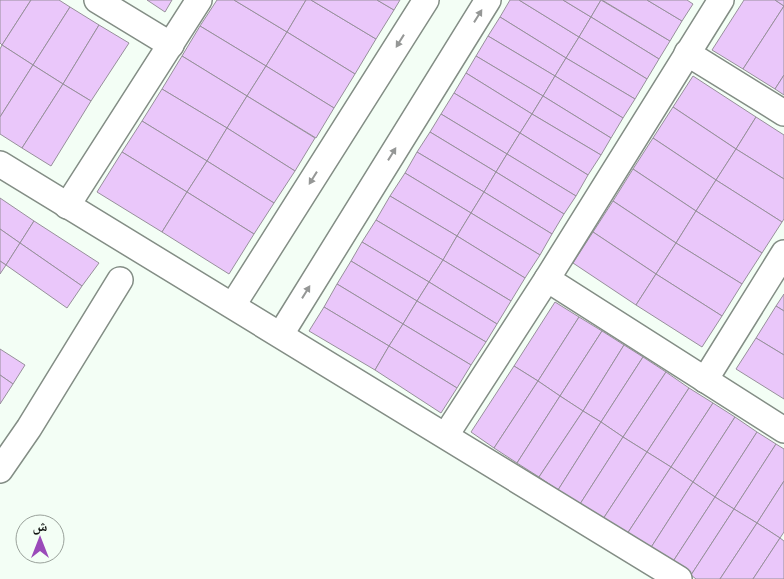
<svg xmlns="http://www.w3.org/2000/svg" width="784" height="579" viewBox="0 0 784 579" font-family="Manrope,'Noto Naskh Arabic',sans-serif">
<rect width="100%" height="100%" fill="#f3fef5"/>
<g fill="#eac7fa" stroke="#97909b">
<polygon points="0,0 31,0 2,45 0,43"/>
<polygon points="31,0 59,0 70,7 33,65 2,45"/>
<polygon points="147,0 172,0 165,12"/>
<polygon points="217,0 234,0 287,32 266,66 200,26"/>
<polygon points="234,0 306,0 287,32"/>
<polygon points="306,0 311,0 376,39 355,74 287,32"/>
<polygon points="311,0 377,0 394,10 376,39"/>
<polygon points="377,0 400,0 394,10"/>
<polygon points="510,0 519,0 579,37 566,58 500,17"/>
<polygon points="519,0 563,0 591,17 579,37"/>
<polygon points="563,0 601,0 591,17"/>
<polygon points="601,0 670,41 659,59 591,17"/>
<polygon points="602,0 647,0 682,21 670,41"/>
<polygon points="647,0 687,0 693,4 682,21"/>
<polygon points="744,0 775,0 784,6 743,69 712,50"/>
<polygon points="775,0 784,0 784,6"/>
<polygon points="784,6 784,75 775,89 743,69"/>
<polygon points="70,7 99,25 63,84 33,65"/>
<polygon points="500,17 566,58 555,76 488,36"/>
<polygon points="591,17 659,59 647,79 579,37"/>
<polygon points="99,25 129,43 91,101 63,84"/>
<polygon points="200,26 266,66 247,96 182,56"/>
<polygon points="287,32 355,74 334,108 266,66"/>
<polygon points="488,36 555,76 543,96 476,56"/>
<polygon points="579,37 647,79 635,99 566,58"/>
<polygon points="2,45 33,65 0,117 0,49"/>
<polygon points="182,56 247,96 227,128 162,89"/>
<polygon points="476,56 543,96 532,114 466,73"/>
<polygon points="566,58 635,99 623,118 555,76"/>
<polygon points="33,65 63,84 22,148 0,134 0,117"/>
<polygon points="266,66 334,108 316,138 247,96"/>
<polygon points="466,73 532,114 520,133 454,93"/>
<polygon points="784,75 784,95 775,89"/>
<polygon points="555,76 623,118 611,138 543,96"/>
<polygon points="693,76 756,117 736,149 673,107"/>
<polygon points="63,84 91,101 51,166 22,148"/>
<polygon points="162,89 227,128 207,161 142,121"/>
<polygon points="454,93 520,133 507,154 441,114"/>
<polygon points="247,96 315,138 295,171 227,128"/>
<polygon points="543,96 611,138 601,155 532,114"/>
<polygon points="673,107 736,149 716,180 653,138"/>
<polygon points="441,114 507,154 496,172 430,132"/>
<polygon points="532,114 601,155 588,175 520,133"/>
<polygon points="756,117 784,135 784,179 736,149"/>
<polygon points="142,121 207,161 187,192 122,152"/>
<polygon points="227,128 295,171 274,203 207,161"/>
<polygon points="430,132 496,172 484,192 417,152"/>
<polygon points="520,133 588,175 576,196 507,154"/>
<polygon points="653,138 716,180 696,211 633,169"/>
<polygon points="736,149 784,179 784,219 782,222 716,180"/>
<polygon points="122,152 187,192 162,232 97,192"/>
<polygon points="417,152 484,192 471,213 405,173"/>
<polygon points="507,154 576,196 564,214 496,172"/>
<polygon points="207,161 274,203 254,234 187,192"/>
<polygon points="633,169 696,211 676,243 613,201"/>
<polygon points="496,172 564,214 552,234 484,192"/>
<polygon points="405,173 471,213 457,236 390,196"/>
<polygon points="716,180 782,222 762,253 696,211"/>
<polygon points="187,192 254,234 229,274 162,232"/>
<polygon points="484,192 552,234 540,255 471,213"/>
<polygon points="390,196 457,236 443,260 376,220"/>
<polygon points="0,198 34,221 20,243 0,229"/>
<polygon points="613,201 676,243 656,274 593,232"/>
<polygon points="696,211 762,253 742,284 676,243"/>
<polygon points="471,213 540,255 525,278 457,236"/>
<polygon points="376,220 443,260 429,282 362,242"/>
<polygon points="34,221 99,263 82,286 20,243"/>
<polygon points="0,229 20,243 6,265 0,261"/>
<polygon points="593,232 656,274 636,305 573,263"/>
<polygon points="457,236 525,278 511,301 443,260"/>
<polygon points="362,242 429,282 417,301 351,261"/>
<polygon points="20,243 82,286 67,308 6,265"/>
<polygon points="676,243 742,284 722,316 656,274"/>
<polygon points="443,260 511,301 497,324 429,282"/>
<polygon points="0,261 6,265 0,274"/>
<polygon points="351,261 417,301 403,324 337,284"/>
<polygon points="656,274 722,316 702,347 636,305"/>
<polygon points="429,282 497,324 486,342 417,301"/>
<polygon points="337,284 403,324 389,346 324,307"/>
<polygon points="784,294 784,311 776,306"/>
<polygon points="417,301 486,342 471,365 403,324"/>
<polygon points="555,302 579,317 538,381 514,366"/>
<polygon points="776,306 784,311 784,355 756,338"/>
<polygon points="324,307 389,346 375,370 309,331"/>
<polygon points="579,317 602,331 560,396 538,381"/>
<polygon points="403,324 471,365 457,388 389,346"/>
<polygon points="602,331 624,345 583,411 560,396"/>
<polygon points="756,338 784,355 784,399 736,369"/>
<polygon points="624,345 643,357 601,422 583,411"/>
<polygon points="389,346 457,388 441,413 375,370"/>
<polygon points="0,349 25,365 13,384 0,375"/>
<polygon points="643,357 666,372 623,437 601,422"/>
<polygon points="514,366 538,381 494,448 471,432"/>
<polygon points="666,372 689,388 647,452 623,437"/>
<polygon points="0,375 13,384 0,404"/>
<polygon points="538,381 560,396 517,463 494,448"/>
<polygon points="689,388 713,403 671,467 647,452"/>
<polygon points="560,396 583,411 539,477 517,463"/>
<polygon points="713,403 735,417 693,482 671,467"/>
<polygon points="583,411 601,422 558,490 539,477"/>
<polygon points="735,417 757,432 715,497 693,482"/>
<polygon points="601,422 623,437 580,504 558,490"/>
<polygon points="757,432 776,444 734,509 715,497"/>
<polygon points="623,437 647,452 603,519 580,504"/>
<polygon points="776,444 784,449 784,481 757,523 734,509"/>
<polygon points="647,452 671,467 627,534 603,519"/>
<polygon points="671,467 693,482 650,549 627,534"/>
<polygon points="784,481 784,532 780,538 757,523"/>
<polygon points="693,482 715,497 672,563 650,549"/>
<polygon points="715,497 734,509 691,575 672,563"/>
<polygon points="734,509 757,523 720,579 696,579 691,575"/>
<polygon points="757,523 780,538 753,579 720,579"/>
<polygon points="780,538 784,541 784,579 753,579"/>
</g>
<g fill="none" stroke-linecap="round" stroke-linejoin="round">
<defs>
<g id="minor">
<polyline points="97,0 171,45"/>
<polyline points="687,53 784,113"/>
<polyline points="0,164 679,579"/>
<polyline points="67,206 199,0"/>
<polyline points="547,279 784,430"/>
<polyline points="233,305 426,0"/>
<polyline points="281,334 488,0"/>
<polyline points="705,380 784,253"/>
<polyline points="446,435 547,279 721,0"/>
<polyline points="0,470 29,428 120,280"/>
</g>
</defs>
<use href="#minor" stroke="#838d85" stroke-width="28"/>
<use href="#minor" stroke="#fff" stroke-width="25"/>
</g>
<defs><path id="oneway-solid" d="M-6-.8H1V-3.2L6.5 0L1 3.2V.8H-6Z" transform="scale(1.25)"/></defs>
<g fill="#959796">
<use href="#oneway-solid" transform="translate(478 16) rotate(-58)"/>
<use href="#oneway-solid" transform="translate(400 41) rotate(122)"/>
<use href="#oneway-solid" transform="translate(392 154) rotate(-58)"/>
<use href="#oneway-solid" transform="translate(313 178) rotate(122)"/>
<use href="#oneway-solid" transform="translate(306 292) rotate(-58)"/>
</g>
<g transform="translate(40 539)"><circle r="24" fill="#f3fef5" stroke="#9aa29b"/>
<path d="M0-4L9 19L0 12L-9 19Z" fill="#9a4ab9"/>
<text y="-8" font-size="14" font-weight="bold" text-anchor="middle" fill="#141815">ش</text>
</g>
</svg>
